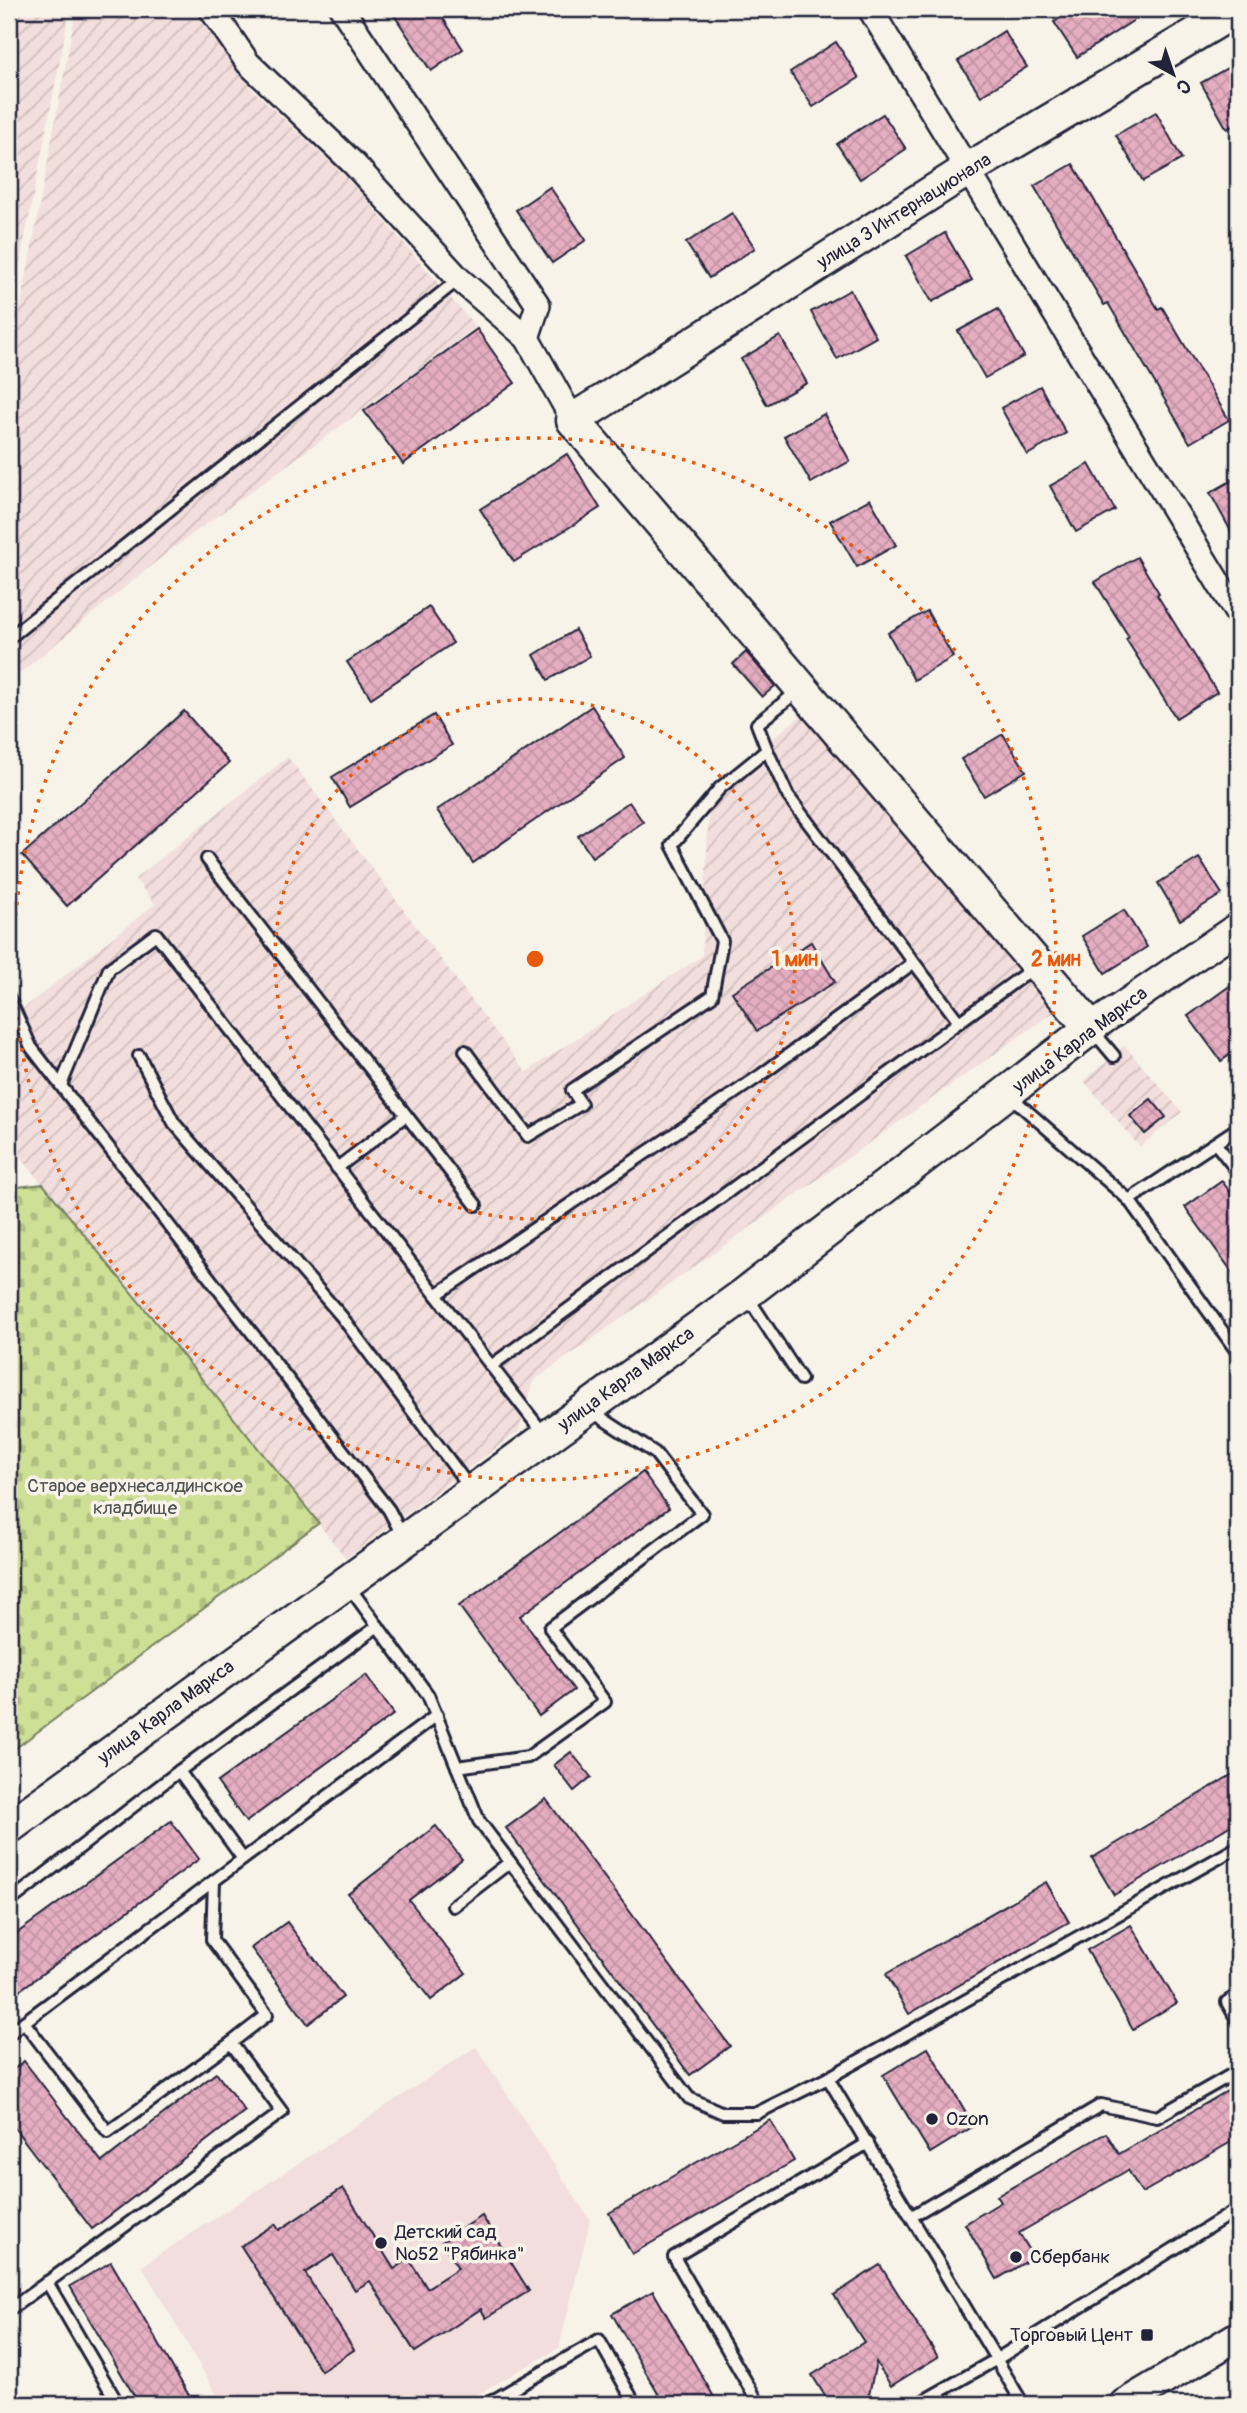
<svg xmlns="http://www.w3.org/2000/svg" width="1247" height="2413" viewBox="0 0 1247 2413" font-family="Pangolin,sans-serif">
<defs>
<pattern id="industrial-furrows" width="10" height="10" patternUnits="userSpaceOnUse" patternTransform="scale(1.75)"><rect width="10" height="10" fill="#f2dedc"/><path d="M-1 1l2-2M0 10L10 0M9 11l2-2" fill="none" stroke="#cfbebe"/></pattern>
<pattern id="cemetery-stones" width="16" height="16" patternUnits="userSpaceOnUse" patternTransform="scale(1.75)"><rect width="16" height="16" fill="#cee095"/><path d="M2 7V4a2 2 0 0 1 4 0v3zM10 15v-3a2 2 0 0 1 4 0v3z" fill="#b1c081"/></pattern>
<pattern id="building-cross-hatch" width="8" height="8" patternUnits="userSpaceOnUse" patternTransform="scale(1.75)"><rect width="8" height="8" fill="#e5adc0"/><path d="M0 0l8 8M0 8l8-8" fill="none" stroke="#c495a6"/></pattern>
</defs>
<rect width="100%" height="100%" fill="#f7f3e8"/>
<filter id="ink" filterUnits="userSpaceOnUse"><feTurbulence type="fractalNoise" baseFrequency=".0143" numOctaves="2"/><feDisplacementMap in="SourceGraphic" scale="14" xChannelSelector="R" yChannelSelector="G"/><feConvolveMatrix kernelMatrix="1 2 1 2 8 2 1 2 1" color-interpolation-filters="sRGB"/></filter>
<g filter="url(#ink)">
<polygon fill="#f2dedc" points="476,2047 590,2220 559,2348 460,2404 222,2404 142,2266"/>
<g fill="url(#industrial-furrows)">
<polygon points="9,9 70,9 9,318"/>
<polygon points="76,9 192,9 254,91 351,182 476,327 168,552 9,682 9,370"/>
<polygon points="802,715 1054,1012 533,1381 519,1431 346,1558 9,1143 9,1020 155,904 135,879 288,757 526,1072 702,956 710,788"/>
<polygon points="1125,1046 1182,1112 1140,1147 1084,1081"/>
</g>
<polygon fill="url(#cemetery-stones)" stroke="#788168" stroke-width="2" points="43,1184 319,1523 9,1753 9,1188"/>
<g fill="url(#building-cross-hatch)" stroke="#22223b" stroke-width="2">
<polygon points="390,9 437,9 463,49 431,71"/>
<polygon points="1074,9 1151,9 1077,57 1054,22"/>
<polygon points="1004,31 1027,67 981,96 958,61"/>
<polygon points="836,42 859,78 813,107 790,72"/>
<polygon points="1238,62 1238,123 1227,129 1201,83"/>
<polygon points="1156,112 1182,159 1143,181 1116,135"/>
<polygon points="883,114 906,149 860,179 837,144"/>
<polygon points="1073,164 1158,309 1162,307 1229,420 1190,443 1108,303 1104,305 1034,186"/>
<polygon points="550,187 586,240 552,263 516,210"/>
<polygon points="732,213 755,248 709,278 686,243"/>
<polygon points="945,233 972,280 932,302 906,256"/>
<polygon points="850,290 876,337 837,359 811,312"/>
<polygon points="998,309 1024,356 985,378 958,331"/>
<polygon points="477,329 515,383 403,464 364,411"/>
<polygon points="780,336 807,383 767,405 741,359"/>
<polygon points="1040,386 1066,433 1027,455 1001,408"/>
<polygon points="824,414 850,461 811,483 784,436"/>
<polygon points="567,454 600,508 514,562 480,509"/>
<polygon points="1089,464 1115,510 1076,532 1050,486"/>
<polygon points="1238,477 1238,544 1210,493"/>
<polygon points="870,499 896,545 857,567 830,521"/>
<polygon points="1137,557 1159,593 1157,595 1217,692 1176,718 1126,639 1129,637 1095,582"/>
<polygon points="429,607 453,643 371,698 347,662"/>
<polygon points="927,611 953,657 914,680 888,633"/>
<polygon points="575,630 590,656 548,680 534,655"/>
<polygon points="746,652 775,686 762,697 733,664"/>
<polygon points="592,706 625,758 473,863 437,810"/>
<polygon points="184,711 229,763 67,906 22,855"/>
<polygon points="434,715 452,745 350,807 332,777"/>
<polygon points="1003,734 1026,771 984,796 961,759"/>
<polygon points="629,802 643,822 592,857 578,836"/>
<polygon points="1199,858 1222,894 1180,920 1158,883"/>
<polygon points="1124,910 1147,947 1105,973 1082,936"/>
<polygon points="811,942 835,982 757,1031 732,992"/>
<polygon points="1238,980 1238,1049 1221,1061 1188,1016"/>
<polygon points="1151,1099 1166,1117 1145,1134 1130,1116"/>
<polygon points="1222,1181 1238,1203 1238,1280 1185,1207"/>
<polygon points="643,1472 669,1508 520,1616 574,1690 539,1716 459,1606"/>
<polygon points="366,1675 394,1714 246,1822 217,1782"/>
<polygon points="571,1752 591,1777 574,1791 554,1765"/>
<polygon points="1238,1771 1238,1821 1114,1895 1092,1858"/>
<polygon points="546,1799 730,2046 690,2075 506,1828"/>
<polygon points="171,1821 199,1859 9,1998 9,1939"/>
<polygon points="436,1826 462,1859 409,1900 466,1973 431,2000 348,1894"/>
<polygon points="1046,1882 1069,1922 909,2014 886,1974"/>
<polygon points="287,1922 343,1997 308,2024 251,1948"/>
<polygon points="1131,1925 1177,2003 1133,2029 1087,1950"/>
<polygon points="928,2048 974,2126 930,2153 883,2075"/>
<polygon points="24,2061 102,2162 216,2073 245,2111 92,2229 9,2121 9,2073"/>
<polygon points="1227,2091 1238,2110 1238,2138 1142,2193 1128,2170 1019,2233 1034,2257 997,2279 965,2224 1001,2202 997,2196 1106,2133 1119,2154"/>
<polygon points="770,2120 794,2161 632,2254 609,2213"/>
<polygon points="343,2188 394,2269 409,2259 427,2288 458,2268 442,2242 482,2216 529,2291 486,2318 481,2309 415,2352 370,2281 355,2290 333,2255 305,2273 354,2350 321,2371 241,2246 275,2224 279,2230"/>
<polygon points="111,2262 194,2404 139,2404 70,2286"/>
<polygon points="880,2265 938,2357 891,2386 876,2362 867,2404 830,2404 812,2375 864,2342 834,2295"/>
<polygon points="653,2291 718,2404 664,2404 612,2314"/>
</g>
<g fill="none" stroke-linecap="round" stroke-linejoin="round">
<defs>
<g id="service">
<polyline points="9,638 459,279"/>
<polyline points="207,859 476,1205"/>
<polyline points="9,998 31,1047 389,1510 403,1537"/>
<polyline points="959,1022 1036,966"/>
<polyline points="1093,1031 1114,1056"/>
<polyline points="465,1051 528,1136 581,1104 572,1090 712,996 722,941 672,845 720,788 767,750 757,724 799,690"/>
<polyline points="139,1056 174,1123 342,1317 470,1488"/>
<polyline points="61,1085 109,969 156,934 544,1434"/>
<polyline points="1010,1096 1129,1200 1238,1353"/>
<polyline points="1216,1144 1238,1172"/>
<polyline points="337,1168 405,1116"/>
<polyline points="1129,1200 1238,1128"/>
<polyline points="436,1295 761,1075 913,963"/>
<polyline points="747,1296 801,1379"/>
<polyline points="491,1366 959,1022 788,796 767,750"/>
<polyline points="347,1584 428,1695 479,1821 689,2098 723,2113 757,2113 828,2078 1023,2404"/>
<polyline points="457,1767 528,1757 605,1702 550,1628 702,1514 655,1453 591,1411"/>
<polyline points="179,1771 243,1859"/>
<polyline points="214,1881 212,1940 267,2015 231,2043"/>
<polyline points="9,1902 179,1771 378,1626"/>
<polyline points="453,1906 510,1862"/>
<polyline points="1238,1995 1227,2002 1238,2022"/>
<polyline points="24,2022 437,1715"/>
<polyline points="9,2034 24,2022 108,2132 231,2043 282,2112 9,2310"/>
<polyline points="828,2078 1238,1847"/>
<polyline points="912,2216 1101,2105 1157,2117 1238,2071"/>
<polyline points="47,2282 118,2404"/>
<polyline points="487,2404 599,2340 635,2404"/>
<polyline points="759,2404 674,2257 868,2143"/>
<polyline points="918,2404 997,2359 1238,2209"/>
</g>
<g id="minor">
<polyline points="211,9 248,63 354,164 459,279 527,338 573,420"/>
<polyline points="342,9 538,305 527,338"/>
<polyline points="870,9 1238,615"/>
</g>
<g id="tertiary">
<polyline points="1091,1028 1238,927"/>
<polyline points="1124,2404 1238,2336"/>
</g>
<polyline id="secondary" points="9,1827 745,1294 1091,1028 573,420 967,170 1238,9"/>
</defs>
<use href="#service" stroke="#22223b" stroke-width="16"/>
<use href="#minor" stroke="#22223b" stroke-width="28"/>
<use href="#tertiary" stroke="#22223b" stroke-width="33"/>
<use href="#secondary" stroke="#22223b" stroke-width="37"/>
<use href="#service" stroke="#f7f3e8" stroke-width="10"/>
<use href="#minor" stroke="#f7f3e8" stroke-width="23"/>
<use href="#tertiary" stroke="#f7f3e8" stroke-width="28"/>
<use href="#secondary" stroke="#f7f3e8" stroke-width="32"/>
</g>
</g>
<g fill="none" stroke="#e8590c" stroke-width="3.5" stroke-dasharray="3.5 7">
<circle cx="535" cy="959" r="260"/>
<circle cx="535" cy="959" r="521"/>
</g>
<g fill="#22223b" stroke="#f7f3e8" stroke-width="2.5">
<circle cx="932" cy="2119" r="7"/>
<circle cx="381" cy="2243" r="7"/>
<circle cx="1016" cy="2257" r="7"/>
<rect x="1140" y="2328" width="14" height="14" rx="3.5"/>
</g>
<g text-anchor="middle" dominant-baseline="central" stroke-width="7" stroke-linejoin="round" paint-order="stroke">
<g font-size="19" fill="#22223b" stroke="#f7f3e8">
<text transform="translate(904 211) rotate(-32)">улица 3 Интернационала</text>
<text transform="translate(1080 1040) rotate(-37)">улица Карла Маркса</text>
<text transform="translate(626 1379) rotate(-36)">улица Карла Маркса</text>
<text transform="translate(166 1712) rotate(-36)">улица Карла Маркса</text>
</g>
<g font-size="19" fill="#4d5252" stroke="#f7f3e8">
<text x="135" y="1486">Старое верхнесалдинское<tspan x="135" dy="22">кладбище</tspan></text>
</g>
<g font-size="19" fill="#22223b" stroke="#f7f3e8" text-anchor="start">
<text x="946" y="2119">Ozon</text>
<text x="395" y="2232">Детский сад<tspan x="395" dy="22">№52 "Рябинка"</tspan></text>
<text x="1030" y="2257">Сбербанк</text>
<text x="1133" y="2335" text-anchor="end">Торговый Цент</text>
</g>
</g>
<circle cx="535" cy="959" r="10" fill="#e8590c" stroke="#f7f3e8" stroke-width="3.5"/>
<g font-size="21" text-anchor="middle" font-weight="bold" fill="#e8590c" stroke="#f7f3e8" stroke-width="7" stroke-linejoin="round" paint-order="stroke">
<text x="795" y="966">1 мин</text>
<text x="1056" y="966">2 мин</text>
</g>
<rect width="1247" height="2413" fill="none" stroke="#f7f3e8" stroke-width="35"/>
<rect x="18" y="18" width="1212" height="2378" fill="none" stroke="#22223b" stroke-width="2.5" filter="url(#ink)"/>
<g transform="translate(1173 74) rotate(140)" stroke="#f7f3e8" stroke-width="5" paint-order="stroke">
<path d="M0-5L12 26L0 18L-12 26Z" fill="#22223b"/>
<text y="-10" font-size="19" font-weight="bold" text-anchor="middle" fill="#22223b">С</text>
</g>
</svg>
